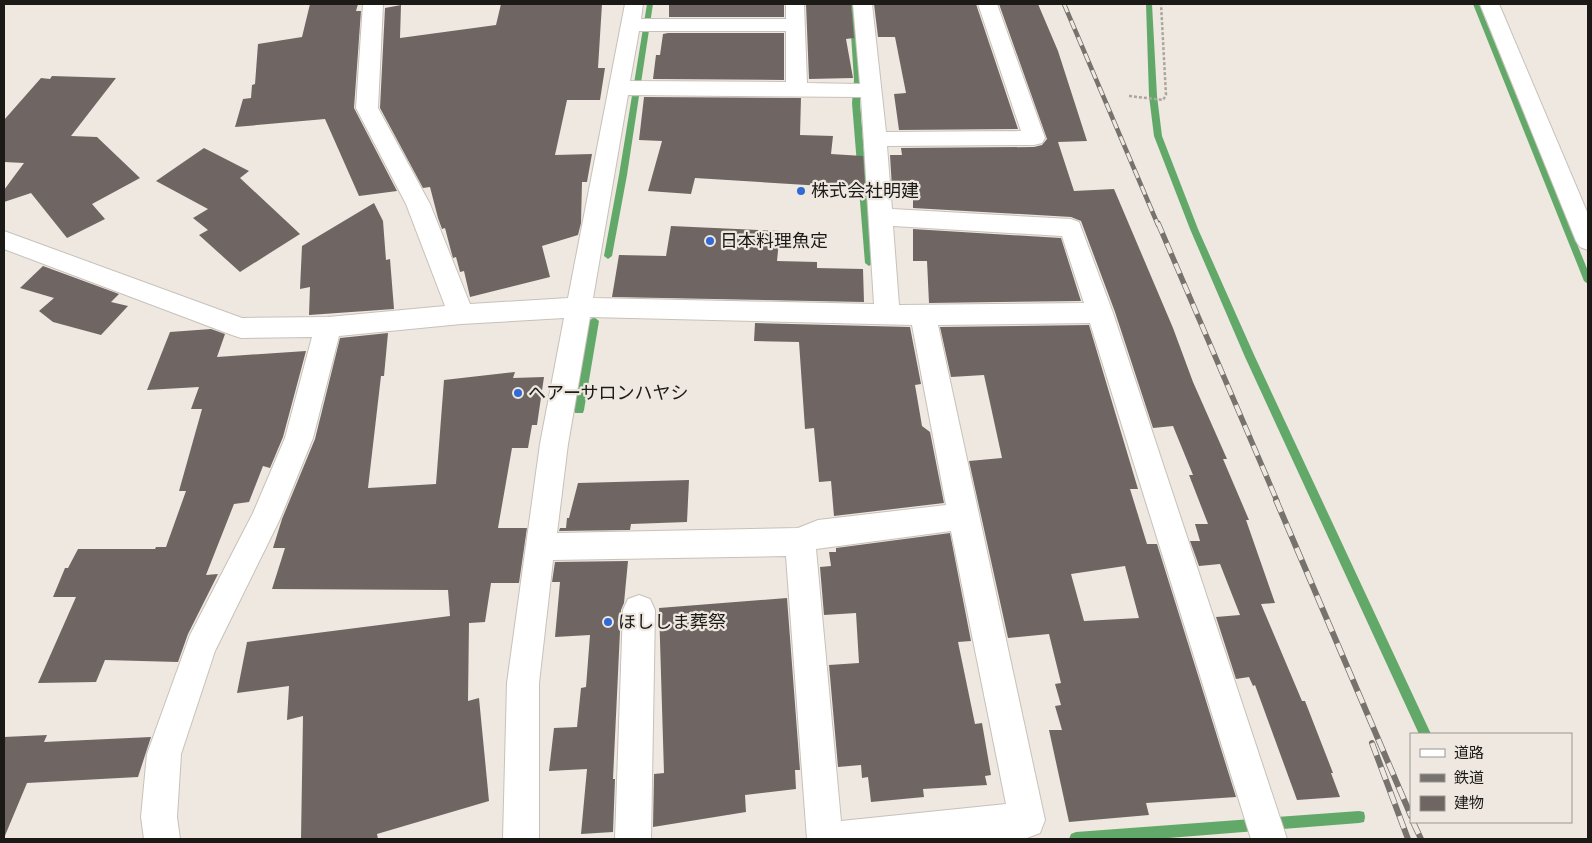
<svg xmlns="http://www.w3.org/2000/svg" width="1592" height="843" viewBox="0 0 1592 843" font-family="'Source Sans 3','Noto Sans JP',sans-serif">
<rect width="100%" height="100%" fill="#eee8e0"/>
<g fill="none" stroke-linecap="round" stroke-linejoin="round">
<g fill="#62a969" fill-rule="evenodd">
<polygon points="647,4 653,4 627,175 612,256 608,259 604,256 619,175"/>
<polygon points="849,4 855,4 862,80 860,103 873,263 869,266 865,263 852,103 854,80"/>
<polygon points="1146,4 1152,4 1157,96 1162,136 1198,229 1255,357 1431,734 1419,734 1245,357 1190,229 1154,136 1149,96"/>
<polygon points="1473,4 1479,4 1588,271 1588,284 1584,281"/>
<polygon points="594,317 599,321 584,410 583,413 575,413 574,410 589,321"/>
<polygon points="1359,811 1364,812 1365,817 1364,822 1359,823 1156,839 1069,839 1071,834 1076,832"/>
</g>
</g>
<g fill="#6f6663" fill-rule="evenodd">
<polygon points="310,4 358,4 356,11 361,11 354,108 397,191 359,196 325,119 235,127 243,99 251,98 252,85 255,84 258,44 302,37"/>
<polygon points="501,4 602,4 598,68 605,68 600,100 567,100 555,155 592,154 587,182 582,182 581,223 578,235 542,246 550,277 470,297 464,271 460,272 456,257 453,258 451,251 445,228 442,229 438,218 430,187 423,188 380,108 385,8 401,5 400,38 496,25"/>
<rect x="669" y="4" width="115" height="13"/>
<polygon points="806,4 851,4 854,38 846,39 853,78 809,79"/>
<polygon points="874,4 976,4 1018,129 899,130 894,94 906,93 895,37 878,37"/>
<polygon points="999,4 1038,4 1058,51 1087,141 1058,142 1074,191 1114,189 1173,328 1193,382 1227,459 1223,459 1249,520 1246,520 1275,603 1261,604 1302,701 1305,701 1333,773 1331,773 1340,797 1297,800 1255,685 1253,686 1249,677 1236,679 1216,617 1240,615 1220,564 1199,566 1190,541 1200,541 1195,524 1208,524 1189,475 1193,475 1173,426 1153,428 1115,312 1081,221 1071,217 913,208 913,189 892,188 890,155 902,155 901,148 1034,147 1042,145 1047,139"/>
<polygon points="668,33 784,33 784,80 653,79 656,55 660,55 663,34"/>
<polygon points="52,76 116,78 71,136 97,137 140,178 92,204 105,219 67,238 31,193 4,202 4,190 24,163 4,162 4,120 41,78 50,79"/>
<polygon points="644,97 801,98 800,135 833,136 831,154 863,156 865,187 854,186 855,188 695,178 691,194 648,191 662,141 639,140"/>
<polygon points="204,148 249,171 240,178 300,234 240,272 199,235 208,230 193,218 208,209 156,181"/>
<polygon points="374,203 383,221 386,260 390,259 394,309 309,315 310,287 300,289 302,246"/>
<polygon points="671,226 780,231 777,261 817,262 817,268 863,269 864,302 612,297 619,255 666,256"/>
<polygon points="913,229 1061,238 1081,301 929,303 927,261 913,261"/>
<polygon points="43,266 119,294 111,302 128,306 101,335 53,322 39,311 54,298 20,288"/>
<polygon points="755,323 910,327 921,384 915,385 922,426 930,432 944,503 834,516 831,481 819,482 814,428 805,429 799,342 754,341"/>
<path d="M1089,325L1138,489H1130L1147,544H1157L1236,797L1146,803L1149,815L1069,822L1049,730H1062L1055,706L1061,705L1055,684L1061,683L1049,634L1008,638L969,461L1002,458L984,375L951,377L940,327ZM1125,566L1139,618L1084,621L1071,574Z"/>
<polygon points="211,329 225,334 217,357 306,351 283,437 270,468 263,466 249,502 234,504 206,575 218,574 188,634 178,662 105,660 96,682 38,683 76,597 53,597 65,568 68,568 78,549 155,549 156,547 166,547 186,491 179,491 202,409 191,409 199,387 147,390 170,332"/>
<polygon points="388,333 384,376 381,376 368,488 436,484 444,380 515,372 513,378 544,377 537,425 532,425 528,448 512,448 498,528 527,528 519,583 491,583 485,622 469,623 468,701 479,698 489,801 377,834 378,839 301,839 303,716 287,720 289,686 237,693 247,642 450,616 448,590 272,589 285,548 273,548 282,519 315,439 340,338"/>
<polygon points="689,480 687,522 631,524 630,530 559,531 560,528 566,528 567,518 569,518 578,483"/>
<polygon points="950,533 971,641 958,642 975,724 982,723 991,775 985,776 987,785 923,789 924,797 871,802 868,777 862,778 861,765 838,767 829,665 859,663 856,613 824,615 820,567 831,566 829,552 836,552 836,548"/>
<polygon points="628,561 624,603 621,610 613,779 615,779 613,832 581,834 587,769 549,771 554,728 577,727 581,688 586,687 590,635 555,637 560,582 552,582 555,562"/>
<polygon points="787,598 800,770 795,770 796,789 745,795 746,812 653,827 654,774 664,773 659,608"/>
<polygon points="47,735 44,742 151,737 138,777 27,783 4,838 4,737"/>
</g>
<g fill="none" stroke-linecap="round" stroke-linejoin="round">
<defs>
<g id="minor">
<path d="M363,4H383L378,108L430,204L470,304L568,298L625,4H643L641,19H786V4H804L807,83L860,84L853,4H872L886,132L1021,131L978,4H997L1045,138L1042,143L1034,145L887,146L892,209L1071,219L1079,222L1113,313L1287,839H1251L1090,323L938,325L1045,820L1040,833L1027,838L1012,839H807L786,556L553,560L539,683V839H503L507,683L540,444L564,318L461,324L339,336L313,438L280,519L215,651L181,754L177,817L180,839H144L141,817L147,754L190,635L253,513L285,438L312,337L241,338L232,335L4,249V231L242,318L328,317L445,306L406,204L356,108ZM639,31H786V82L630,81ZM628,95L861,97L874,304L593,298ZM893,226L1062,236L1084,303L899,305ZM590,317L912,325L946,505L818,520L798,528L557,533L568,444ZM951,531L1006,804L841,821L816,549Z"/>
<polygon points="1480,4 1499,4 1588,214 1588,250 1580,247 1576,241"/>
<polygon points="639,595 650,599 655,610 651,839 615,839 623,610 628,599"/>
</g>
</defs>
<use href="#minor" stroke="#c7c1b9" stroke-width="2"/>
<polyline stroke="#aba69f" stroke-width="2.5" stroke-dasharray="3 2" stroke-linecap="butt" points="1129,96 1163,100 1166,95 1161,4"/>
<use href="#minor" fill="#fff" fill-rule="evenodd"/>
<defs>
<polyline id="rail-far2" points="1064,4 1158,225"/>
<polyline id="rail-far1" points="1158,223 1277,501"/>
<g id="rail">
<polyline points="1276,500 1411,816"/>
<polyline points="1372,743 1408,839"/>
<polyline points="1413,822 1421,839"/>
</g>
</defs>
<use href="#rail-far2" stroke="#76726d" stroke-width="4.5"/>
<use href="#rail-far1" stroke="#76726d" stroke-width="5.5"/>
<use href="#rail" stroke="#76726d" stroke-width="6"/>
<use href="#rail-far2" stroke="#eee8e0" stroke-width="3" stroke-dasharray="9" stroke-linecap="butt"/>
<use href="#rail-far1" stroke="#eee8e0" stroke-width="4" stroke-dasharray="11" stroke-linecap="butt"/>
<use href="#rail" stroke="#eee8e0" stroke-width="4.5" stroke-dasharray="13" stroke-linecap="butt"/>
</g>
<g fill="#3169d7" stroke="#eee8e0" stroke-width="2">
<circle cx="801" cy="191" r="5"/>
<circle cx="710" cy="241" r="5"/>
<circle cx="518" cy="393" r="5"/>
<circle cx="608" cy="622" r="5"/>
</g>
<g text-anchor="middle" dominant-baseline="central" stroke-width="4.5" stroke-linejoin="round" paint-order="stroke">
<g font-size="18" fill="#1c1a17" stroke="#eee8e0" text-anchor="start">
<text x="811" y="191">株式会社明建</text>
<text x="720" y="241">日本料理魚定</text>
<text x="528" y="393">ヘアーサロンハヤシ</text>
<text x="618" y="622">ほししま葬祭</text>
</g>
</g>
<rect width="1592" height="843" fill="none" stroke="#1c1a17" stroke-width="10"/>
<rect x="1410" y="733" width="162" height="90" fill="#eee8e0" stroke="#9a9690"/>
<rect x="1420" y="749" width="25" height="8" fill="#ffffff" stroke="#9a9690"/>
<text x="1454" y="758" font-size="15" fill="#1c1a17">道路</text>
<rect x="1420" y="774" width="25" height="8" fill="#76726d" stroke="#9a9690"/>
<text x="1454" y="783" font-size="15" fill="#1c1a17">鉄道</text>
<rect x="1420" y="796" width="25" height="15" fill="#6f6663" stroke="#9a9690"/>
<text x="1454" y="808" font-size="15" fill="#1c1a17">建物</text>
</svg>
